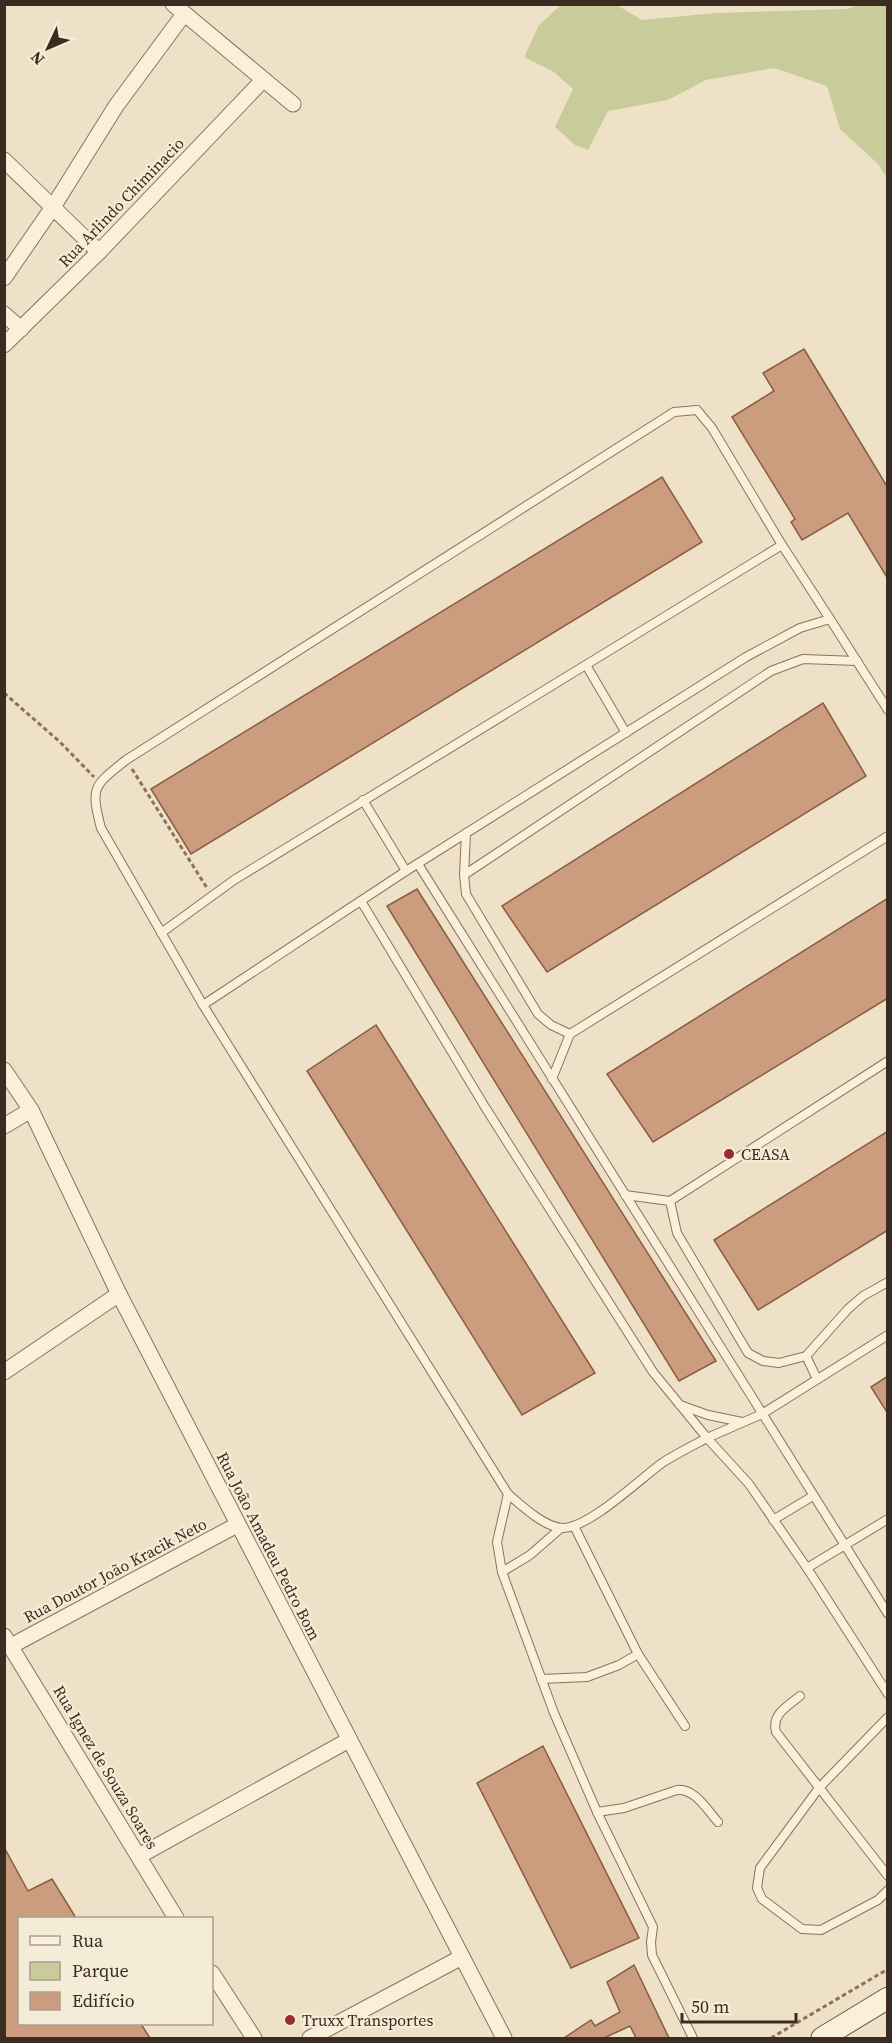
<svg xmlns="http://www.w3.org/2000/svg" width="892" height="2043" viewBox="0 0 892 2043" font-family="'Source Serif 4',serif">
<rect width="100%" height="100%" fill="#eee1c7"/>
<polygon fill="#c8cc9b" points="561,5 617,5 642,20 716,13 847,9 859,5 887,5 887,178 878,164 840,129 827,86 774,68 706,80 668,100 608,111 588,150 575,145 555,127 573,89 554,72 524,57 539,25"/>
<g fill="#cb9c7e" stroke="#895c43" stroke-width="1.5">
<polygon points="804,349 888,488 888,579 848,513 802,540 791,522 795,519 732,417 774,391 763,373"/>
<polygon points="662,477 702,542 191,854 151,789"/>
<polygon points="823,703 866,776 547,972 502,906"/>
<polygon points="417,889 716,1361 679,1381 387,906"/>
<polygon points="888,898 888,998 653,1142 607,1074"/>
<polygon points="376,1025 595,1373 522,1415 307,1071"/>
<polygon points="888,1131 888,1230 758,1310 714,1240"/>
<polygon points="888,1376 888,1414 871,1387"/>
<polygon points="543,1746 639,1938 571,1968 477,1783"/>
<polygon points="4,1847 28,1891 52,1879 76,1918 20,1918 20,2024 141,2024 150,2038 4,2038"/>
<polygon points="634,1965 669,2038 636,2038 630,2026 604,2038 564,2038 591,2020 595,2026 620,2012 607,1982"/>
</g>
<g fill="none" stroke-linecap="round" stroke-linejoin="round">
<defs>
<g id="lane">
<path d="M830,619L782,545L712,428L697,410L674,412L126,760C94,786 90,786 101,828L203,1005L508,1494C521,1505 544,1527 562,1528C588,1529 640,1479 662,1463C676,1454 692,1446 707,1438L749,1484L807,1568L888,1519"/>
<polyline points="586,665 626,733"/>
<polyline points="363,800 406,871"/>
<polyline points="466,833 464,875 466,894 538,1014 551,1025 570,1034"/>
<polyline points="418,864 888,1614"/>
<polyline points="464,875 771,671 803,659 857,661"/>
<polyline points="361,901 485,1107 653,1372 707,1438 762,1414 888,1335"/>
<polyline points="161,933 234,880 782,545"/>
<polyline points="203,1005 406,871 746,657 800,628 830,619 888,710"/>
<polyline points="552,1079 570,1034 888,836"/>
<polyline points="625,1195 670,1201 888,1061"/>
<polyline points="670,1201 677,1233 748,1353 763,1361 779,1363 806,1356 848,1309 863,1296 888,1282"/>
<polyline points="806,1356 817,1379"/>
<polyline points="680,1405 708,1415 742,1422"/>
<polyline points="508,1494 497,1542 502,1572 554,1713 597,1812 653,1927 651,1942 652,1955 693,2038"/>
<polyline points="773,1520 813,1496"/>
<polyline points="574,1526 638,1654 685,1726"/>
<polyline points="807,1568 888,1694"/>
<polyline points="502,1572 530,1555 561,1528"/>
<polyline points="541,1679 587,1677 619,1665 638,1654"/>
<path d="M800,1696C788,1706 771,1714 776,1732L888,1876"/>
<polyline points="888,1717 819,1788 760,1868 757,1888 762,1899 802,1929 821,1930 878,1900 888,1890"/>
<path d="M597,1812L624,1808L677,1790C695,1788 707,1810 718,1822"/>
</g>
<g id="street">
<polyline points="173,4 293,104"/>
<polyline points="4,160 99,252"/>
<polyline points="4,278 53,207 116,106 184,14"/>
<polyline points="4,314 21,329"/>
<polyline points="4,345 99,252 262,81"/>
<polyline points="4,1070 31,1110 119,1294 504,2038"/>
<polyline points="4,1126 31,1110"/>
<polyline points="4,1372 119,1294"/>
<polyline points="4,1636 176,1918"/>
<polyline points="11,1646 237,1525"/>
<polyline points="139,1856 349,1740"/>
<polyline points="212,1973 254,2038"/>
<polyline points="310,2038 462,1957"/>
</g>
<polyline id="secondary" points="822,2038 888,1998"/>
</defs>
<use href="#lane" stroke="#8a735d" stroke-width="10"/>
<use href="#street" stroke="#8a735d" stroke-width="17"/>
<use href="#secondary" stroke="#6c5440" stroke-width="23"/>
<g stroke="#8a735d" stroke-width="3" stroke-dasharray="4.5 3" stroke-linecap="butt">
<polyline points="4,693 60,742 94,777"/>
<polyline points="132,769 207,888"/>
<polyline points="771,2038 888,1969"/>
</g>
<use href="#lane" stroke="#f9efdb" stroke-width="8"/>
<use href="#street" stroke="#f9efdb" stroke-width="15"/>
<use href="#secondary" stroke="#f9efdb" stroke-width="21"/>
</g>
<g fill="#982d32" stroke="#f5ecd7" stroke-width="2">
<circle cx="729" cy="1154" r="6"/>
<circle cx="290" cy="2020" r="6"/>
</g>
<g text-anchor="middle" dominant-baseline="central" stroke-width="4.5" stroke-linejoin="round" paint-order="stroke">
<g font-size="16" fill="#3a2c20" stroke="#f5ecd7">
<text transform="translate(121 202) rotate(-46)">Rua Arlindo Chiminacio</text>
<text transform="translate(269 1546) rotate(63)">Rua João Amadeu Pedro Bom</text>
<text transform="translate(115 1570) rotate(-28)">Rua Doutor João Kracik Neto</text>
<text transform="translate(106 1767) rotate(59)">Rua Ignez de Souza Soares</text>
</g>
<g font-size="16" fill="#3a2c20" stroke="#f5ecd7" text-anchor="start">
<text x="741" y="1154">CEASA</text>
<text x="302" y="2020">Truxx Transportes</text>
</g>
</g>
<rect width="892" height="2043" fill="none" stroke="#3a2c20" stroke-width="12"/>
<rect x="18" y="1917" width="195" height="108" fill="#f5ecd7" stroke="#aa9f8e" stroke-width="1.5"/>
<rect x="30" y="1936" width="30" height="9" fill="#f9efdb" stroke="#aa9f8e" stroke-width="1.5"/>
<text x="72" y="1947" font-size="18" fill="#3a2c20">Rua</text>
<rect x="30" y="1962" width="30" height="18" fill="#c8cc9b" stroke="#aa9f8e" stroke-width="1.5"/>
<text x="72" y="1977" font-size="18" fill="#3a2c20">Parque</text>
<rect x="30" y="1992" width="30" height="18" fill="#cb9c7e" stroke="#aa9f8e" stroke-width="1.5"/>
<text x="72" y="2007" font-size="18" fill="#3a2c20">Edifício</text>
<g transform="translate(48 48) rotate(226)" stroke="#f5ecd7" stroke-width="4.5" paint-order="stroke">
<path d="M0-4.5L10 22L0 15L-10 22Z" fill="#3a2c20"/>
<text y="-9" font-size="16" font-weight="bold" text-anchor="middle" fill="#3a2c20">N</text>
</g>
<path d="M682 2013v9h114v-9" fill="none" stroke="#3a2c20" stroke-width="3"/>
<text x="691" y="2013" font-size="18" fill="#3a2c20" stroke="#f5ecd7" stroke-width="4.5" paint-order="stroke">50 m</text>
</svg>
